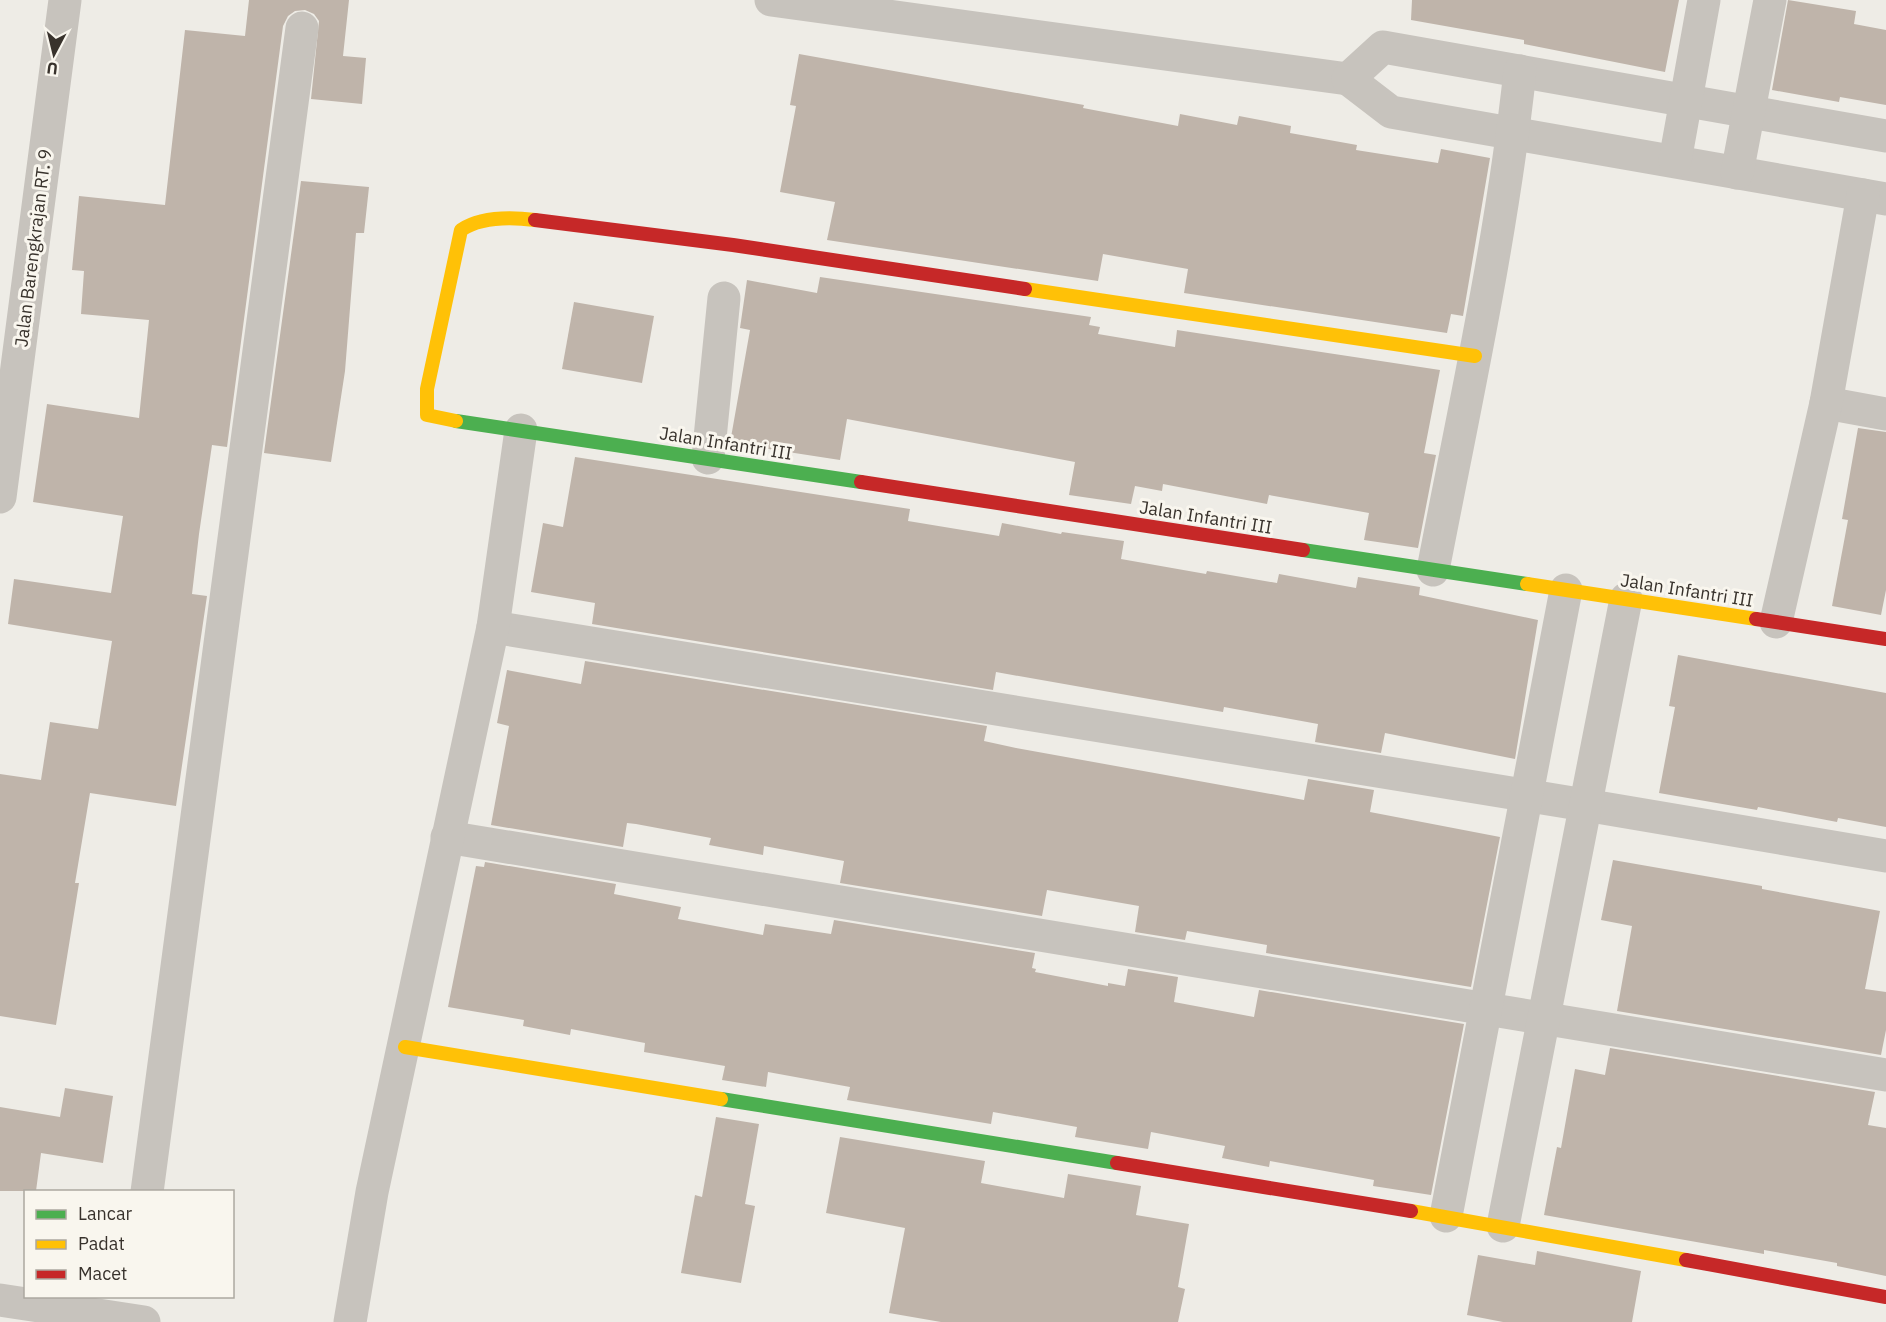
<svg xmlns="http://www.w3.org/2000/svg" width="1886" height="1322" viewBox="0 0 1886 1322" font-family="'IBM Plex Sans',sans-serif">
<rect width="100%" height="100%" fill="#eeece6"/>
<g fill="#bfb4aa">
<polygon points="249,0 349,0 343,56 366,58 362,104 311,99 319,21 314,14 305,10 295,11 288,16 283,26 227,447 212,445 199,534 192,594 207,596 176,806 90,793 75,883 79,883 56,1025 0,1016 0,774 41,780 50,722 98,729 112,641 8,624 14,579 111,593 123,516 33,502 47,404 139,418 149,320 81,314 84,271 72,270 79,196 165,205 185,30 245,36"/>
<polygon points="1412,0 1679,0 1665,72 1524,44 1524,40 1411,20"/>
<polygon points="1788,0 1856,11 1854,24 1886,30 1886,105 1840,97 1839,102 1772,90"/>
<polygon points="799,54 1084,105 1083,108 1178,126 1180,114 1237,125 1239,116 1291,126 1290,133 1357,145 1356,150 1438,163 1441,149 1490,158 1463,316 1451,314 1447,333 1184,293 1188,269 1103,254 1098,281 827,240 835,202 780,192 796,106 790,105"/>
<polygon points="301,181 369,187 364,233 356,233 345,371 331,462 264,453"/>
<polygon points="820,277 1091,317 1089,325 1100,327 1098,334 1175,347 1177,330 1440,370 1424,453 1436,455 1418,548 1364,540 1369,513 1269,495 1267,504 1163,484 1162,491 1135,486 1131,504 1069,495 1075,462 847,419 840,460 730,443 750,330 740,328 747,280 817,293"/>
<polygon points="574,302 654,316 642,383 562,369"/>
<polygon points="1858,428 1886,432 1886,590 1881,615 1832,606 1848,520 1842,519"/>
<polygon points="575,457 910,509 908,521 999,536 1002,523 1061,534 1062,532 1124,541 1121,559 1206,574 1207,571 1277,583 1279,574 1356,588 1358,577 1420,587 1419,595 1538,620 1515,759 1385,733 1381,753 1315,742 1318,724 1224,707 1223,712 996,672 993,690 592,624 595,603 531,592 543,523 563,527"/>
<polygon points="1678,655 1886,693 1886,827 1838,818 1837,822 1758,807 1757,810 1659,793 1675,707 1669,706"/>
<polygon points="585,661 987,726 984,741 1016,748 1304,800 1308,779 1374,790 1370,812 1500,837 1471,987 1266,953 1267,945 1187,931 1185,940 1135,932 1139,906 1047,890 1042,916 840,883 844,861 764,846 763,855 709,845 711,838 636,824 627,823 623,847 491,825 509,726 497,723 507,670 581,684"/>
<polygon points="1613,860 1762,886 1762,889 1880,911 1865,989 1886,992 1886,1030 1881,1055 1617,1011 1632,926 1601,920"/>
<polygon points="485,862 616,884 614,894 681,907 678,919 763,935 765,924 831,934 834,920 1035,953 1032,968 1036,969 1035,972 1108,986 1108,983 1125,986 1128,969 1178,977 1174,1002 1254,1017 1259,990 1464,1024 1431,1195 1373,1186 1374,1180 1270,1161 1269,1167 1222,1158 1225,1146 1151,1132 1148,1149 1075,1137 1077,1127 993,1112 991,1124 847,1100 850,1087 768,1072 766,1087 722,1080 725,1066 644,1052 645,1043 571,1029 570,1035 523,1026 524,1020 448,1007 476,866 484,867"/>
<polygon points="1610,1048 1875,1092 1868,1125 1886,1128 1886,1276 1837,1266 1837,1263 1764,1250 1764,1254 1544,1215 1557,1147 1561,1148 1575,1069 1605,1075"/>
<polygon points="65,1088 113,1096 103,1163 41,1153 36,1191 0,1191 0,1107 60,1117"/>
<polygon points="716,1117 759,1124 745,1204 755,1206 741,1283 681,1273 695,1195 702,1197"/>
<polygon points="840,1137 985,1161 981,1183 1064,1198 1068,1174 1141,1186 1136,1215 1189,1224 1178,1287 1185,1289 1178,1322 941,1322 889,1313 905,1228 826,1213"/>
<polygon points="1537,1251 1641,1271 1632,1322 1503,1322 1467,1315 1478,1255 1535,1265"/>
</g>
<g fill="none" stroke-linecap="round" stroke-linejoin="round">
<g stroke="#c7c3bd" stroke-width="33">
<polyline points="771,0 1348,79"/>
<polyline points="1886,136 1383,47 1348,79 1391,112 1886,199"/>
<polyline points="1675,161 1704,0"/>
<polyline points="1737,173 1770,0"/>
<polyline points="1826,403 1886,414"/>
<polyline points="708,458 724,298"/>
<polyline points="0,497 65,0"/>
<path d="M1433,570C1465,404 1502,238 1520,71"/>
<polyline points="1776,622 1826,403 1863,195"/>
<polyline points="493,627 1585,805 1886,856"/>
<polyline points="447,837 1886,1075"/>
<polyline points="147,1192 302,28"/>
<polyline points="1446,1216 1566,590"/>
<polyline points="1503,1226 1626,599"/>
<polyline points="0,1300 144,1322"/>
<polyline points="350,1322 372,1192 493,627 521,430"/>
</g>
<g stroke="#4caf50" stroke-width="14">
<polyline points="456,421 861,482"/>
<polyline points="1303,550 1527,584"/>
<polyline points="721,1099 1117,1163"/>
</g>
<g stroke="#ffc107" stroke-width="14">
<polyline points="1025,289 1475,356"/>
<path d="M456,421L427,415V389L461,230C482,216 511,217 535,220"/>
<polyline points="1527,584 1756,619"/>
<polyline points="405,1047 721,1099"/>
<polyline points="1411,1211 1686,1260"/>
</g>
<g stroke="#c62828" stroke-width="14">
<polyline points="535,220 733,245 1025,289"/>
<polyline points="861,482 1303,550"/>
<polyline points="1756,619 1886,639"/>
<polyline points="1117,1163 1411,1211"/>
<polyline points="1686,1260 1886,1297"/>
</g>
</g>
<g text-anchor="middle" dominant-baseline="central" stroke-width="6" stroke-linejoin="round" paint-order="stroke">
<g font-size="18" fill="#38322c" stroke="#f9f6ee">
<text transform="translate(33 248) rotate(-83)">Jalan Barengkrajan RT. 9</text>
<text transform="translate(726 443) rotate(9)">Jalan Infantri III</text>
<text transform="translate(1206 517) rotate(9)">Jalan Infantri III</text>
<text transform="translate(1687 590) rotate(9)">Jalan Infantri III</text>
</g>
</g>
<rect x="24" y="1190" width="210" height="108" fill="#f9f6ee" stroke="#aca8a0" stroke-width="1.5"/>
<rect x="36" y="1210" width="30" height="9" fill="#4caf50" stroke="#aca8a0" stroke-width="1.5"/>
<text x="78" y="1220" font-size="18" fill="#38322c">Lancar</text>
<rect x="36" y="1240" width="30" height="9" fill="#ffc107" stroke="#aca8a0" stroke-width="1.5"/>
<text x="78" y="1250" font-size="18" fill="#38322c">Padat</text>
<rect x="36" y="1270" width="30" height="9" fill="#c62828" stroke="#aca8a0" stroke-width="1.5"/>
<text x="78" y="1280" font-size="18" fill="#38322c">Macet</text>
<g transform="translate(54 54) rotate(187)" stroke="#f9f6ee" stroke-width="4.5" paint-order="stroke">
<path d="M0-4.5L10 22L0 15L-10 22Z" fill="#38322c"/>
<text y="-9" font-size="16" font-weight="bold" text-anchor="middle" fill="#38322c">U</text>
</g>
</svg>
